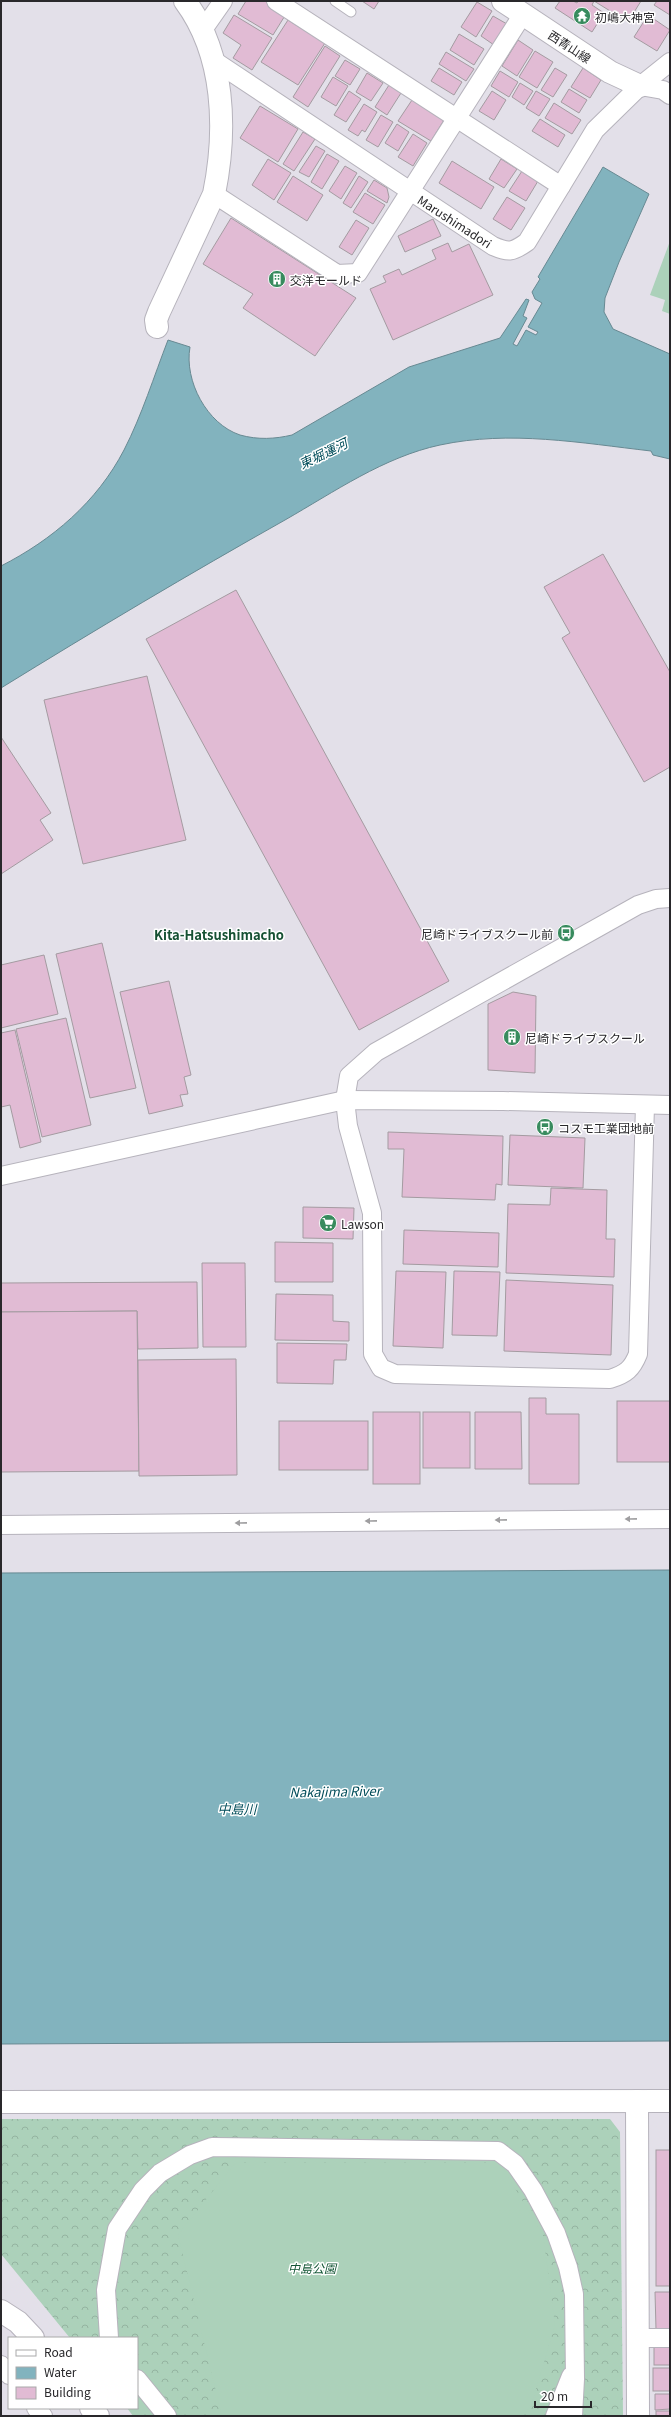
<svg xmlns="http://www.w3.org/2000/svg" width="671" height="2417" viewBox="0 0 671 2417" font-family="Georgia,'Noto Sans JP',serif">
<defs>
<pattern id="forest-crowns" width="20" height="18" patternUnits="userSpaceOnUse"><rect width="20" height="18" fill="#acd1ba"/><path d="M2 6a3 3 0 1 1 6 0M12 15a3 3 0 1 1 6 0" fill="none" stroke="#94b3a0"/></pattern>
</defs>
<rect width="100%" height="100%" fill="#e3e0e9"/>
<polygon fill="url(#forest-crowns)" points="1,2119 610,2119 620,2132 623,2416 133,2416 127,2408 137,2408 137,2338 70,2338 1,2254"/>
<g fill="#acd1ba">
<polygon points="670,241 670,314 662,311 665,300 650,295"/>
<polygon points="235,2163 500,2163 543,2235 555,2325 531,2406 523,2416 222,2416 178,2235"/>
</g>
<g fill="#82b3be" stroke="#678992">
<path d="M603,167L649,194L619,262L605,298L604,312L613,329L670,354V459L653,455L651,451C581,443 510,430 440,445C384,457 334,492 285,520C189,574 95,630 1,688V566C52,540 97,502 124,450C142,415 154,376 168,340L190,347C184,381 207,424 240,435C258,440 275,439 292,435L409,367L500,338L526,299L529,300L523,316L527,318L513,344L517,346L526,330L536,335L538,332L528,327L542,303L535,299L532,292L540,279L538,277Z"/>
<polygon points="670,1570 670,2041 1,2044 1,1573"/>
</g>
<g fill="#e1bbd4" stroke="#a49ba1">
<polygon points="246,1 265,1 286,14 273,35 238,14"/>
<polygon points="362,1 379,1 374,9"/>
<polygon points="560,1 573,1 577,3 578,1 594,1 592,5 604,13 592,32 555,8"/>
<polygon points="594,1 641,1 628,22"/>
<polygon points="657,1 670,1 670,15 654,5"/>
<polygon points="477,2 492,11 476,37 461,27"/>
<polygon points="234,15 272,38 252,70 233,58 241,45 223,33"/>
<polygon points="648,15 670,30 657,51 634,37"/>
<polygon points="493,16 507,24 494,45 481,36"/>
<polygon points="288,20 325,43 298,85 261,62"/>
<polygon points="459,34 484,49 474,65 450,50"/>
<polygon points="518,40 533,50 517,76 502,66"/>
<polygon points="325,46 340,56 308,107 293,97"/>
<polygon points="535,51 553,62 537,88 519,77"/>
<polygon points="446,52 474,69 466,81 439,64"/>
<polygon points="345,60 360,69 350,85 335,76"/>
<polygon points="439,68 462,82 454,95 431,81"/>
<polygon points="555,68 567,75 553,97 541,90"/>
<polygon points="583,68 601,80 590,98 571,87"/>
<polygon points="500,71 518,82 509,97 491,86"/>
<polygon points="367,73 383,83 371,101 356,92"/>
<polygon points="333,77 348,86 336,106 321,97"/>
<polygon points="520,83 533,91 524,105 512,97"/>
<polygon points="389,85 401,93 387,115 375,107"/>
<polygon points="569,89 587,100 579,113 561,102"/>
<polygon points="349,91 361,99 346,122 334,115"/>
<polygon points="492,91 506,100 494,120 479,111"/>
<polygon points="536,91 550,99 539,116 526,108"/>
<polygon points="412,100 444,120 431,141 398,121"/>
<polygon points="554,103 581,120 572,134 545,118"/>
<polygon points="364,104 377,112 365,132 362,130 358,136 348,130"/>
<polygon points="260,106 298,129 278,162 240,138"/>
<polygon points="381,115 393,122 378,147 366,140"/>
<polygon points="540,119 565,135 558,147 532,131"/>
<polygon points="397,124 409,132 398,151 385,143"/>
<polygon points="303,132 315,139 294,171 283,164"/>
<polygon points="413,134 427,143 413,166 398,157"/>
<polygon points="316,146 325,151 309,177 299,172"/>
<polygon points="327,154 339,161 322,189 311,182"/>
<polygon points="268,159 291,173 274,200 252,185"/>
<polygon points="501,159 517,169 504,188 489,179"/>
<polygon points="452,161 494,187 481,209 439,183"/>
<polygon points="345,166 357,173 341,199 329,191"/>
<polygon points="522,171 538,181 526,201 509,191"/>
<polygon points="293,176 323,195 307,221 277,202"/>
<polygon points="359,176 368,182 351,208 343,203"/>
<polygon points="374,180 387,188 389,197 387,203 367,191"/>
<polygon points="365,193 385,205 373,224 353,212"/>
<polygon points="507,197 525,208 511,230 493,219"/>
<polygon points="231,218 356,298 315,356 243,308 253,294 203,264"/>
<polygon points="433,219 441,236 405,252 398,236"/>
<polygon points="356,220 369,228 352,255 339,247"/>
<polygon points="448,243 452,252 469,244 493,295 393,340 370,289 386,282 383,276 399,269 402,275 436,259 432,250"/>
<polygon points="603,554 670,672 670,767 644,782 562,638 570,633 544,587"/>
<polygon points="236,590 449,981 359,1030 146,639"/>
<polygon points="147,676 186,840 83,864 44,700"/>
<polygon points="1,737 51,813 40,820 53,840 1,874"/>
<polygon points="102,943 136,1088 90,1098 56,954"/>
<polygon points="44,955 58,1014 1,1028 1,965"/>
<polygon points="169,981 191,1075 184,1077 188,1094 180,1095 183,1106 149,1114 120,992"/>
<polygon points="513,992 536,996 535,1073 488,1070 488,1004"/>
<polygon points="66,1018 91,1125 42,1137 16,1029"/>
<polygon points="15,1030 41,1142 20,1148 10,1105 1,1107 1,1033"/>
<polygon points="388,1132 503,1136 502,1185 496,1184 495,1200 402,1197 404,1149 388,1149"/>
<polygon points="510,1135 585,1138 583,1188 508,1185"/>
<polygon points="551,1188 607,1190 606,1239 615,1239 614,1277 506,1273 508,1204 550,1205"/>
<polygon points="303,1207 354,1208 353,1239 303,1238"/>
<polygon points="404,1230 499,1233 498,1267 403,1264"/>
<polygon points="275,1242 333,1243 333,1282 275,1282"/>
<polygon points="202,1263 245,1263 246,1347 203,1347"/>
<polygon points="396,1271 446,1272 443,1348 393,1346"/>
<polygon points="454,1271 500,1272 497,1336 452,1335"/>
<polygon points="506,1280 613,1285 611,1355 504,1351"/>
<polygon points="197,1282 198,1348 138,1349 137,1311 1,1312 1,1283"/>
<polygon points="276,1294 333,1295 333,1321 349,1322 349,1341 275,1340"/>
<polygon points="137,1311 139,1471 1,1472 1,1312"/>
<polygon points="277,1343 347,1344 346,1360 334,1360 333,1384 277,1383"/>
<polygon points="236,1359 237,1475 139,1476 138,1360"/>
<polygon points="529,1398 546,1398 546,1414 579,1414 579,1484 529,1484"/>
<rect x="617" y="1401" width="53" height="61"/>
<rect x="373" y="1412" width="47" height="72"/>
<rect x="423" y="1412" width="47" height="56"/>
<polygon points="475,1412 521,1412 522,1469 475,1469"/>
<rect x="279" y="1421" width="89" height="49"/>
<rect x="656" y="2150" width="14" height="136"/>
<polygon points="655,2292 670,2292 670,2329 656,2329"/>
<rect x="654" y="2346" width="16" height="19"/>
<rect x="653" y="2368" width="17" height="23"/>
<polygon points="655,2394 670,2394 670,2409 655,2410"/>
<rect x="656" y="2411" width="14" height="5"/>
</g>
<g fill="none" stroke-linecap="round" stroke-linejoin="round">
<defs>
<polyline id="lane" points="335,1 351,12"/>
<g id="street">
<polyline points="276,1 561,186"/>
<polyline points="202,31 223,1"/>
<path d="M213,60L493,246C509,253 513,252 527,242L595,130L640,86L670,62"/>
<polyline points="640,86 663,90 670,95"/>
<polyline points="214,194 337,274 358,273 523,14"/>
<path d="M645,1105L638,1354C632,1369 626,1374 610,1379L395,1374L381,1368L373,1354L372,1213L348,1126L345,1100L349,1076L376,1052L638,905L656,899L670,898"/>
<polyline points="1,1176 345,1100 503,1101 670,1105"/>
<polyline points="1,1525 670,1519"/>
<polyline points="109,2338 106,2290 117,2229 143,2190 160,2173 190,2155 212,2147 498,2151 515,2164 533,2190 556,2233 568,2267 574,2294 575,2379 573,2416"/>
<polyline points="638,2338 670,2338"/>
<polyline points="1,2365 9,2375"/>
<polyline points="137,2379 167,2416"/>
<polyline points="36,2408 43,2416"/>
<polyline points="555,2416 571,2376"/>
</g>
<g id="secondary">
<polyline points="503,1 610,72 640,86"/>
<path d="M157,327L156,320L159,312L214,194C227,130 225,55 185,1"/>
<polyline points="637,2101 638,2416"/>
<polyline points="1,2102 670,2101"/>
<polyline points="1,2311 18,2322 33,2338"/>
<polyline points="91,2408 98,2416"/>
</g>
</defs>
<use href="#lane" stroke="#b6b3bc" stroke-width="11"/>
<use href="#street" stroke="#b6b3bc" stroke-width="20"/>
<use href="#secondary" stroke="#b6b3bc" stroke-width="24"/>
<use href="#lane" stroke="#fff" stroke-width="9"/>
<use href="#street" stroke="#fff" stroke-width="18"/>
<use href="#secondary" stroke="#fff" stroke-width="22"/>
</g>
<defs><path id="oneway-solid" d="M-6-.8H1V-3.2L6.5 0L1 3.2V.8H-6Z"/></defs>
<g fill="#9f9ea0">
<use href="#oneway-solid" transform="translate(631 1519) rotate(179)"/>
<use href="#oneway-solid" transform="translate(501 1520) rotate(179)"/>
<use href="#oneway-solid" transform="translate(371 1521) rotate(179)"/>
<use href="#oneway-solid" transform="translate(241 1523) rotate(179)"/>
</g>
<defs>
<symbol id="temple-disc" viewBox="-11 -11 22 22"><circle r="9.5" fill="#388b5e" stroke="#fff"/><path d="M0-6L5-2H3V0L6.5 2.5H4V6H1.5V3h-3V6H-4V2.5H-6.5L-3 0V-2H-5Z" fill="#fff"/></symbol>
<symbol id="building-disc" viewBox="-11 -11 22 22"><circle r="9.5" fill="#388b5e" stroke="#fff"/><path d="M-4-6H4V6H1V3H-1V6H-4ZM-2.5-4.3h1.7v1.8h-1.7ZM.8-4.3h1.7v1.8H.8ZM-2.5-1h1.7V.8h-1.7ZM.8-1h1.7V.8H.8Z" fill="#fff"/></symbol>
<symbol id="bus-disc" viewBox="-11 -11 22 22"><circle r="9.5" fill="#388b5e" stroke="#fff"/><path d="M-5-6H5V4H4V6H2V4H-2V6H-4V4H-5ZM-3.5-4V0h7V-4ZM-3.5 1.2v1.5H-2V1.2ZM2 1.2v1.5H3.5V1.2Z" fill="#fff"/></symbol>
<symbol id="supermarket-disc" viewBox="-11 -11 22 22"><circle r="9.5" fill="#388b5e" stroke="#fff"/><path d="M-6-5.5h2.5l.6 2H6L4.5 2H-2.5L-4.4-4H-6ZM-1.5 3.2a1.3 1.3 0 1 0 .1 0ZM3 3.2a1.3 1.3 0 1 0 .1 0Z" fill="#fff"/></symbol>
</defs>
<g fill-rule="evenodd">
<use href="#temple-disc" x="572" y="6" width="20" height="20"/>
<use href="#building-disc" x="267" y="269" width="20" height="20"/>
<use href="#bus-disc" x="556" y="923" width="20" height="20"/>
<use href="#building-disc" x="502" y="1027" width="20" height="20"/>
<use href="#bus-disc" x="535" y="1117" width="20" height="20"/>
<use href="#supermarket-disc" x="318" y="1213" width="20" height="20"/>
</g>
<g text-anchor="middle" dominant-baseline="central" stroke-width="3" stroke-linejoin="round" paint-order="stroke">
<g font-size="12" fill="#29282b" stroke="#fff" text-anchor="start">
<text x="595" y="16">初嶋大神宮</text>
<text x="290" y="279">交洋モールド</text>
<text x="553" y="933" text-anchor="end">尼崎ドライブスクール前</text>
<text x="525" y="1037">尼崎ドライブスクール</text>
<text x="558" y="1127">コスモ工業団地前</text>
<text x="341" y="1223">Lawson</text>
</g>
<g font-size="12" fill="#29282b" stroke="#fff">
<text transform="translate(570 46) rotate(33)">西青山線</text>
<text transform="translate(455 221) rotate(33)">Marushimadori</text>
</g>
<g font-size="12" font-style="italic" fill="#125535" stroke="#fff">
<text x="312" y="2267">中島公園</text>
</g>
<g font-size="13" font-style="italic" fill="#004c59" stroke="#fff">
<text transform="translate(323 453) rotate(-26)">東堀運河</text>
<text transform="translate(335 1791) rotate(-1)">Nakajima River</text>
<text x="237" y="1808">中島川</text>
</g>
<g font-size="13" font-weight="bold" fill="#165133" stroke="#fff">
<text x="219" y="934">Kita-Hatsushimacho</text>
</g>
</g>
<rect width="671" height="2417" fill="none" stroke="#29282b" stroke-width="4"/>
<rect x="8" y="2337" width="130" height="72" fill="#ffffff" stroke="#a9a9aa"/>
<rect x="16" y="2350" width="20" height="6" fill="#ffffff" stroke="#a9a9aa"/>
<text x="44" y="2357" font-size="12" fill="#29282b">Road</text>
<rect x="16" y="2367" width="20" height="12" fill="#82b3be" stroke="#a9a9aa"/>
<text x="44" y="2377" font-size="12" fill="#29282b">Water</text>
<rect x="16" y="2387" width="20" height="12" fill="#e1bbd4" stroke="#a9a9aa"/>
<text x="44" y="2397" font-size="12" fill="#29282b">Building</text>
<path d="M535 2401v6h56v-6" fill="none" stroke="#29282b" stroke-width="2"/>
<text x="541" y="2401" font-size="12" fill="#29282b" stroke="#ffffff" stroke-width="3" paint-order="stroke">20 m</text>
</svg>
